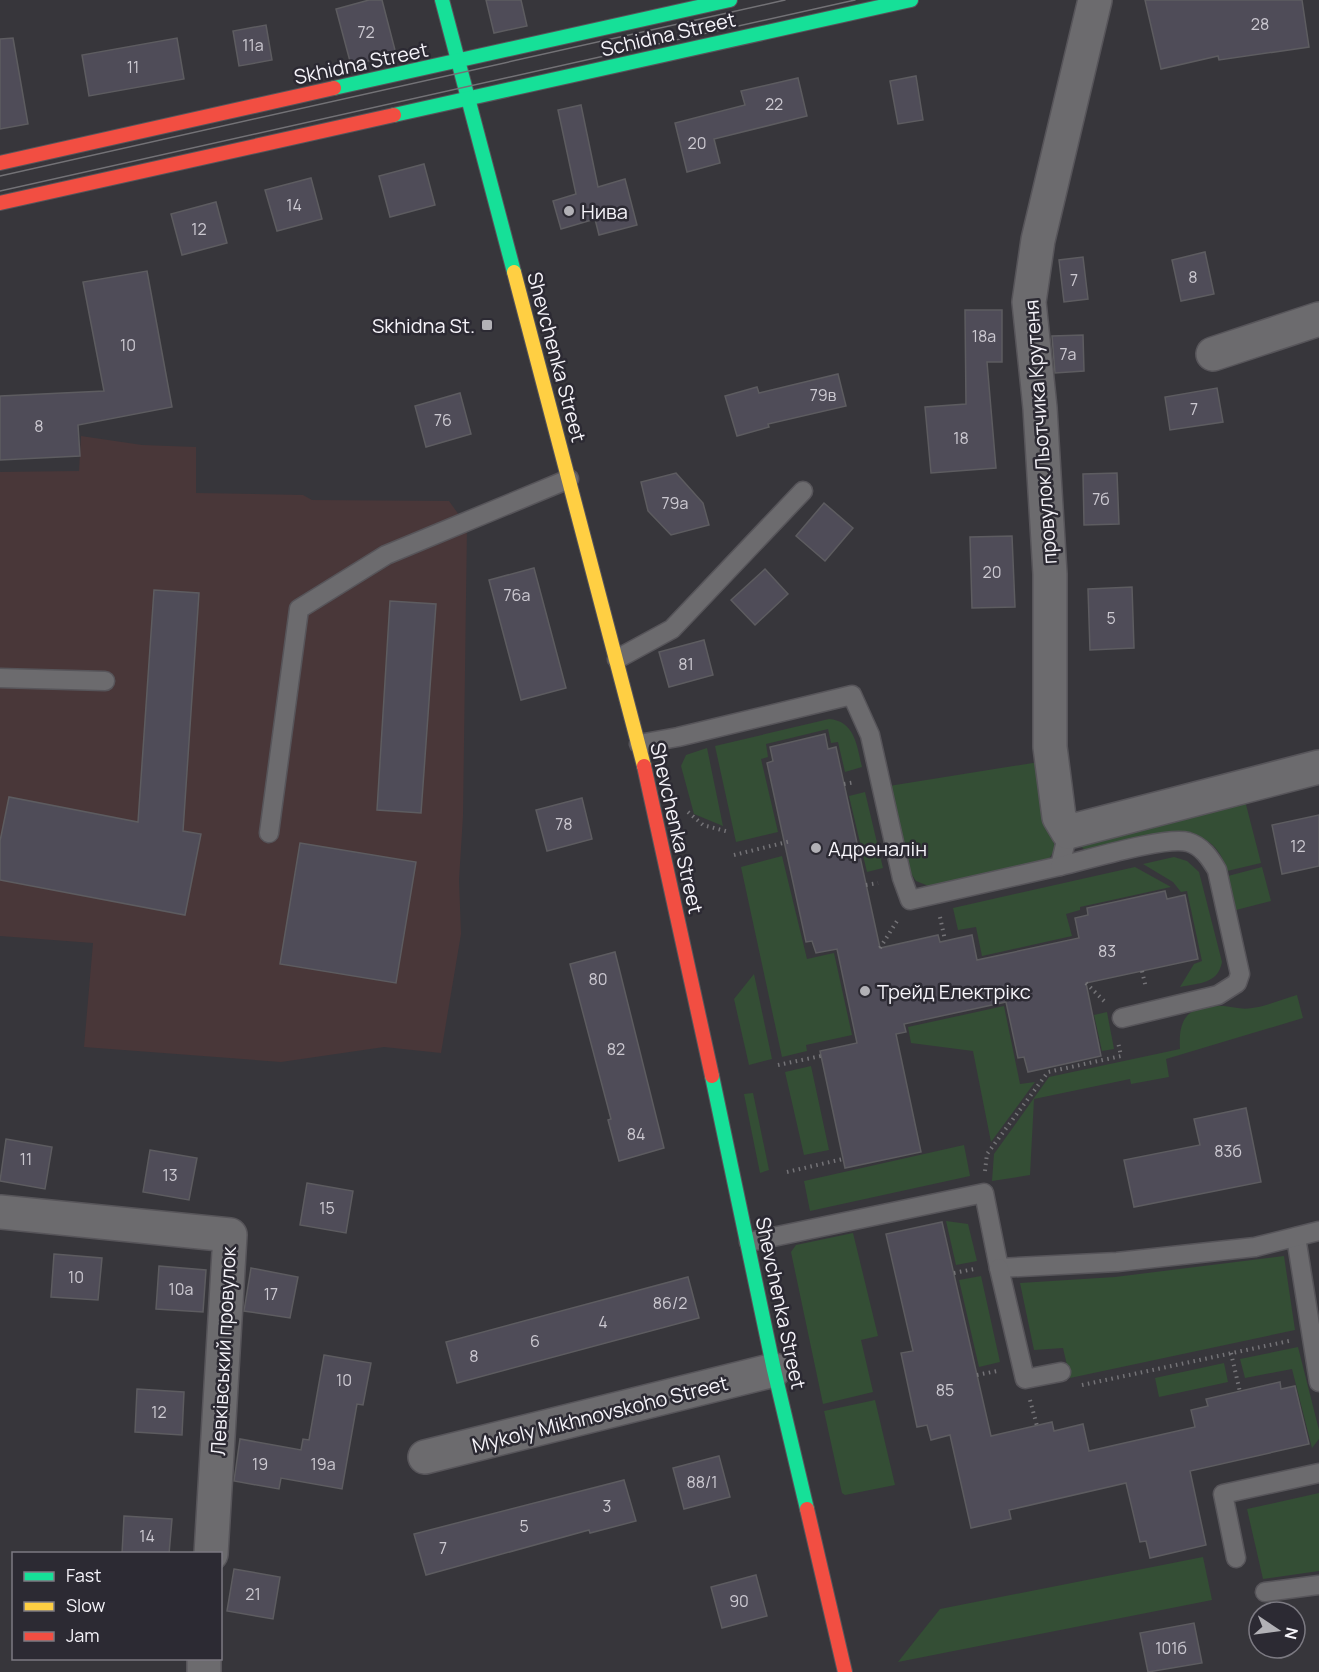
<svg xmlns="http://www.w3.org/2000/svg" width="1319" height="1672" viewBox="0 0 1319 1672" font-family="Manrope,sans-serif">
<rect width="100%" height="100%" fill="#37363b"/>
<polygon fill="#493739" points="81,436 142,445 196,447 196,493 303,495 312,500 449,501 467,526 463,816 459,880 461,934 441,1053 384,1047 281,1062 84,1047 93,943 0,936 0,472 79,471"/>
<g fill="#344e35">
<path d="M829,719C855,721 857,746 862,767L845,772L838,742L831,743L828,729L766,744L768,757L761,759L778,832L736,842L715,746Z"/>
<polygon points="707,748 723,826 694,814 681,766 686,755"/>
<polygon points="1039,762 1041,791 1054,844 1054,851 1048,860 931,887 916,881 908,869 889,786"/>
<polygon points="865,792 883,868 867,872 849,796"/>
<path d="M1243,793L1261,863L1227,871C1220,845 1204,833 1176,833L1088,852L1080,846Z"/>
<polygon points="782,856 807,959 834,953 852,1035 806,1045 807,1051 782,1057 741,867"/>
<path d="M1174,857L1187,861L1199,872L1222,962C1218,984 1199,983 1180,987L1194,964L1202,961L1187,891L1181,892L1173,882L1143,864Z"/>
<polygon points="1135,867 1171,887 1080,907 1080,910 1066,914 1072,936 982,956 976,927 958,930 953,908"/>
<polygon points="1262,867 1271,901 1236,910 1228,876"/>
<polygon points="754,974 772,1059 749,1065 734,999"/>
<path d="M1297,995L1303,1018L1166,1059L1169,1077L1131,1084L1130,1079L1034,1099L1030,1175L992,1181L994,1154L1049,1077L1180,1049C1178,1016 1189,1005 1224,1006C1233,1007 1242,1010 1252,1008C1267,1006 1283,999 1297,995Z"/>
<polygon points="1004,1006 1020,1084 1035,1082 991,1142 973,1051 911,1043 908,1027"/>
<polygon points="1107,1012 1114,1049 1102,1051 1094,1015"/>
<polygon points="811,1066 829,1150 804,1155 785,1072"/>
<polygon points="753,1093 769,1170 760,1173 744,1094"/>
<polygon points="964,1145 970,1176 810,1211 804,1181"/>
<polygon points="946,1221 968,1224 977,1261 956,1265"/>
<polygon points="853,1233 878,1336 861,1340 873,1392 823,1404 791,1252 796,1245"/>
<polygon points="1284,1256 1295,1330 1070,1378 1063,1348 1034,1350 1020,1283 1115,1277"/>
<polygon points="981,1276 1000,1362 979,1367 959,1280"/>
<polygon points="1298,1347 1319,1430 1319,1439 1312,1448 1292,1369 1245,1378 1240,1359"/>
<polygon points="1224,1363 1228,1382 1159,1397 1155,1378"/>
<polygon points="875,1400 895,1485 845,1495 842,1493 824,1411"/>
<polygon points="1319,1493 1319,1571 1263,1579 1247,1509"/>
<polygon points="1203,1557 1212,1600 898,1662 940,1609"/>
</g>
<g fill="#4f4c58" stroke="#5d5c60" stroke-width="1.5">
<polygon points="369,0 382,0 396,54 351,65 336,9"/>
<polygon points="486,0 521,0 527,26 494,33"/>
<polygon points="1145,0 1302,0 1309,47 1219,60 1218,56 1161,69"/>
<polygon points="266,25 272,60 239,66 233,31"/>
<polygon points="13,38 28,124 0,129 0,39"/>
<polygon points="177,38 184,79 89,96 82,55"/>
<polygon points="916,76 923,120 898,124 890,81"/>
<polygon points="798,78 807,116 714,139 720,163 687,172 675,123 745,105 741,91"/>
<polygon points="581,105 598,187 625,179 637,225 599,235 595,219 561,229 553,201 576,194 558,110"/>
<polygon points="424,164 435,205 390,217 379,176"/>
<polygon points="311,178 322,219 277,231 265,190"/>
<polygon points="216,202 227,243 182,255 171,214"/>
<polygon points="1205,252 1214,294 1181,301 1172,260"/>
<polygon points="1083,257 1088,299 1064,302 1059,260"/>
<polygon points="147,271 172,407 78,425 80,456 0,460 0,396 104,391 83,282"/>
<polygon points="965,310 1002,310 1002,362 987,362 996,468 931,473 925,407 966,404"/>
<polygon points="1083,335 1084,371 1055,373 1052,336"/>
<polygon points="838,374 846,406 768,424 769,427 737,436 725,396 757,387 759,393"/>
<polygon points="1217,388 1223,422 1170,430 1165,397"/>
<polygon points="460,393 471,434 426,447 415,406"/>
<polygon points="676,473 703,503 709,525 671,535 648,511 641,482"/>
<polygon points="1117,473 1119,524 1084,525 1083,474"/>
<polygon points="824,503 853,528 825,561 796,536"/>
<polygon points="1012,536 1015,607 972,608 970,537"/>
<polygon points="534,568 566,688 521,700 489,580"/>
<polygon points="765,569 788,594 755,625 731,600"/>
<polygon points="1132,587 1134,648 1090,650 1088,589"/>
<polygon points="154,590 199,593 183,831 201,834 185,915 0,880 0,841 9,797 138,822"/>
<polygon points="390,601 436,604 421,813 377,810"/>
<polygon points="704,640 713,675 669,687 659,652"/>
<polygon points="825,734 828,749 836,747 880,948 938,935 940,942 972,935 977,960 1079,938 1075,918 1088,915 1087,908 1165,891 1167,899 1185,895 1198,959 1086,983 1101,1056 1028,1072 1024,1057 1018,1058 1006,1002 904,1024 906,1032 896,1034 921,1152 845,1168 820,1051 857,1043 837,949 816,953 812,941 806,942 767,763 773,761 770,747"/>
<polygon points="582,798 592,839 547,851 536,810"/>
<polygon points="1319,815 1319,866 1282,874 1272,825"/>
<polygon points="300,843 416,862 396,983 280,964"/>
<polygon points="615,952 664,1148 619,1161 608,1120 611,1119 570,964"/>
<polygon points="1246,1108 1261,1182 1134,1207 1124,1160 1200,1145 1194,1119"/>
<polygon points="6,1139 52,1147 45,1189 0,1181"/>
<polygon points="150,1150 197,1158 189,1200 143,1192"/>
<polygon points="307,1183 353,1191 346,1233 300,1225"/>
<polygon points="942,1222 991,1436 1052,1422 1054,1431 1083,1424 1089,1451 1195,1427 1191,1410 1208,1406 1206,1399 1280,1382 1281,1389 1295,1386 1309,1444 1190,1471 1206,1545 1150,1558 1146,1541 1140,1542 1126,1483 1009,1510 1011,1519 971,1528 950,1435 931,1440 927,1425 917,1427 901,1353 913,1351 886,1234"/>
<polygon points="54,1254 102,1258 98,1300 51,1297"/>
<polygon points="159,1266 206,1270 203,1312 156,1309"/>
<polygon points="251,1268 298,1277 290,1318 244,1311"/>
<polygon points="688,1277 699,1318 457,1383 446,1342"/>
<polygon points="324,1355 371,1363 363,1405 357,1404 342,1489 281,1478 279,1489 234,1481 240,1439 301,1450 303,1439 309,1440"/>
<polygon points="137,1389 184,1392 182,1435 135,1432"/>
<polygon points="719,1456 730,1497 684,1509 673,1468"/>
<polygon points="624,1480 636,1521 590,1533 589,1530 426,1575 414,1534"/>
<polygon points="124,1516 172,1519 169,1554 122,1554"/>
<polygon points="234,1569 280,1577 273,1619 227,1611"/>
<polygon points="756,1575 767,1616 722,1628 711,1587"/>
<polygon points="1194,1623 1202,1663 1148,1672 1140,1633"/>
</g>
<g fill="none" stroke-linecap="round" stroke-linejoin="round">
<defs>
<g id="lane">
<polyline points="617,659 672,629 803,491"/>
<polyline points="0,678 105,681"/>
<polyline points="639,744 678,737 852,695 870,735 902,878 910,900 1060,866 1068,832"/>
<polyline points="269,833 299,609 386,555 569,479"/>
<path d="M1060,866C1087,860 1165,836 1188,842C1202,846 1210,858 1217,870L1240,974L1237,983L1218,995L1122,1018"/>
<polyline points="1296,1237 1319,1382"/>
<polyline points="749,1242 984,1193 999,1268 1117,1262 1255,1247 1319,1231"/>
<polyline points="999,1268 1025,1379 1061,1372"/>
<polyline points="1236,1558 1223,1494 1319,1473"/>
<polyline points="1265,1592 1319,1585"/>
</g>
<g id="street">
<polyline points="1095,0 1038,240 1029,302 1040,408 1050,574 1050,747 1059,817 1068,832 1319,767"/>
<polyline points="1213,354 1319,319"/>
<polyline points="0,1212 230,1235 211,1554"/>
<polyline points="425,1457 774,1370"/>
<polyline points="204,1672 204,1658"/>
</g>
<g id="fast">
<polyline points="442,0 514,272"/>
<polyline points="334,88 730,0"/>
<polyline points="394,115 911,0"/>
<polyline points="712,1076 774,1370 807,1509"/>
</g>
<polyline id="slow" points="514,272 644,766"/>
<g id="jam">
<polyline points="0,163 334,88"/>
<polyline points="0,203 394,115"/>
<polyline points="644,766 712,1076"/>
<polyline points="807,1509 845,1672"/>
</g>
</defs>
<use href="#lane" stroke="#57555a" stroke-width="21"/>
<use href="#street" stroke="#57555a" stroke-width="36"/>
<use href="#fast" stroke="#57555a" stroke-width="16"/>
<use href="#slow" stroke="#57555a" stroke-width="16"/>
<use href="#jam" stroke="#57555a" stroke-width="16"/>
<g stroke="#747377" stroke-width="4" stroke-dasharray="1.5 4.5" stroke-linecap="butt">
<polyline points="844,784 855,782"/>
<polyline points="688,812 703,825 729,832"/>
<polyline points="734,855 791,841"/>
<polyline points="866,885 878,883"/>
<polyline points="940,917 945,940"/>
<polyline points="880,948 897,921"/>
<polyline points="1142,971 1146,988"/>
<polyline points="1086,983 1106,1003"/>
<polyline points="778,1065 821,1056"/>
<polyline points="985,1171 987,1154 1048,1072 1121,1056 1118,1042"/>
<polyline points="787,1172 843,1159"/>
<polyline points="954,1273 974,1269"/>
<polyline points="1231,1353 1240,1392"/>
<polyline points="977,1375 997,1371"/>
<polyline points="1082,1385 1289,1341"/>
<polyline points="1030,1400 1037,1426"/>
</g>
<use href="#lane" stroke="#6c6b6e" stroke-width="18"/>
<use href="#street" stroke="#6c6b6e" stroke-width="33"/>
<use href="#fast" stroke="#16e098" stroke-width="14"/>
<use href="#slow" stroke="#ffcf43" stroke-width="14"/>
<use href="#jam" stroke="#f24e42" stroke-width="14"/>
<g stroke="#737276" stroke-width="1.5">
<polyline points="0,176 785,0"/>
<polyline points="0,191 855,0"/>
</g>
</g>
<g fill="#b2b1b6" stroke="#2c2a33" stroke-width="2">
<circle cx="569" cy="211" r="6"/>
<rect x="481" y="319" width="12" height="12" rx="3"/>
<circle cx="816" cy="848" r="6"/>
<circle cx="865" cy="991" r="6"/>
</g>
<g text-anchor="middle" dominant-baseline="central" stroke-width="5" stroke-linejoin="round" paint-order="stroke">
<g font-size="16" fill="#ccc9d1">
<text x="1260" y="24">28</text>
<text x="366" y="32">72</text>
<text x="253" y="45">11а</text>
<text x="133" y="67">11</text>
<text x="774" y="104">22</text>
<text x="697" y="143">20</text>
<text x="294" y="205">14</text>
<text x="199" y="229">12</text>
<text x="1193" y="277">8</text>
<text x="1074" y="280">7</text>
<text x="984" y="336">18а</text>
<text x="128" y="345">10</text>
<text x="1068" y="354">7а</text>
<text x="823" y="395">79в</text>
<text x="1194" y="409">7</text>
<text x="443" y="420">76</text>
<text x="39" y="426">8</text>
<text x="961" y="438">18</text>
<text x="1101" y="499">7б</text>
<text x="675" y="503">79а</text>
<text x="992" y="572">20</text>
<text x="517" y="595">76а</text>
<text x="1111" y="618">5</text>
<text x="686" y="664">81</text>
<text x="564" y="824">78</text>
<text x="1298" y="846">12</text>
<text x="1107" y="951">83</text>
<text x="598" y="979">80</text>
<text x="616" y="1049">82</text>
<text x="636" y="1134">84</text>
<text x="1228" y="1151">83б</text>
<text x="26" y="1159">11</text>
<text x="170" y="1175">13</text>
<text x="327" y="1208">15</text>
<text x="76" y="1277">10</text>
<text x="181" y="1289">10а</text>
<text x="271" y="1294">17</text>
<text x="670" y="1303">86/2</text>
<text x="603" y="1322">4</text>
<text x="535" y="1341">6</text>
<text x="474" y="1356">8</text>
<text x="344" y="1380">10</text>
<text x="945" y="1390">85</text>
<text x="159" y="1412">12</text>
<text x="260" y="1464">19</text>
<text x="323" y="1464">19а</text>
<text x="702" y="1482">88/1</text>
<text x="607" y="1506">3</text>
<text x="524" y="1526">5</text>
<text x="147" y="1536">14</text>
<text x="443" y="1548">7</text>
<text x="253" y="1594">21</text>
<text x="739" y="1601">90</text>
<text x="1171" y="1648">101б</text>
</g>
<g font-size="20" fill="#f5f3f9" stroke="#2c2a33">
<text transform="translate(668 34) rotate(-13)">Schidna Street</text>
<text transform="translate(361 63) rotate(-12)">Skhidna Street</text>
<text transform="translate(557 357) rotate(75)">Shevchenka Street</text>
<text transform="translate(1040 432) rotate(-94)">провулок Льотчика Крутеня</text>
<text transform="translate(677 828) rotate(77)">Shevchenka Street</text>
<text transform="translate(781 1303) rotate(78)">Shevchenka Street</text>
<text transform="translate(223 1351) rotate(-87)">Левківський провулок</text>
<text transform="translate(600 1414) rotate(-14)">Mykoly Mikhnovskoho Street</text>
</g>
<g font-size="20" fill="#f5f3f9" stroke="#2c2a33" text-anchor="start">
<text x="581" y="211">Нива</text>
<text x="475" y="325" text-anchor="end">Skhidna St.</text>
<text x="828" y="848">Адреналін</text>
<text x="877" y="991">Трейд Електрікс</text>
</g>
</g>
<rect x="12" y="1552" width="210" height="108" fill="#2c2a33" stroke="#7c7a82" stroke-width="1.5"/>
<rect x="24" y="1572" width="30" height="9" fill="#16e098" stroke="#7c7a82" stroke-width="1.5"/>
<text x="66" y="1582" font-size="18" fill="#f5f3f9">Fast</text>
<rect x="24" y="1602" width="30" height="9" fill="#ffcf43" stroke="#7c7a82" stroke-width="1.5"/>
<text x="66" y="1612" font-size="18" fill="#f5f3f9">Slow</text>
<rect x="24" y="1632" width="30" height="9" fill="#f24e42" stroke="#7c7a82" stroke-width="1.5"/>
<text x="66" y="1642" font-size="18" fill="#f5f3f9">Jam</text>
<g transform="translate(1277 1630) rotate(103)"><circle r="28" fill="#2c2a33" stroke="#7c7a82" stroke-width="1.5"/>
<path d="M0-4.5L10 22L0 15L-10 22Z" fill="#b2b1b6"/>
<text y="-9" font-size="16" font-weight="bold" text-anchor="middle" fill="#f5f3f9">N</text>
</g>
</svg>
